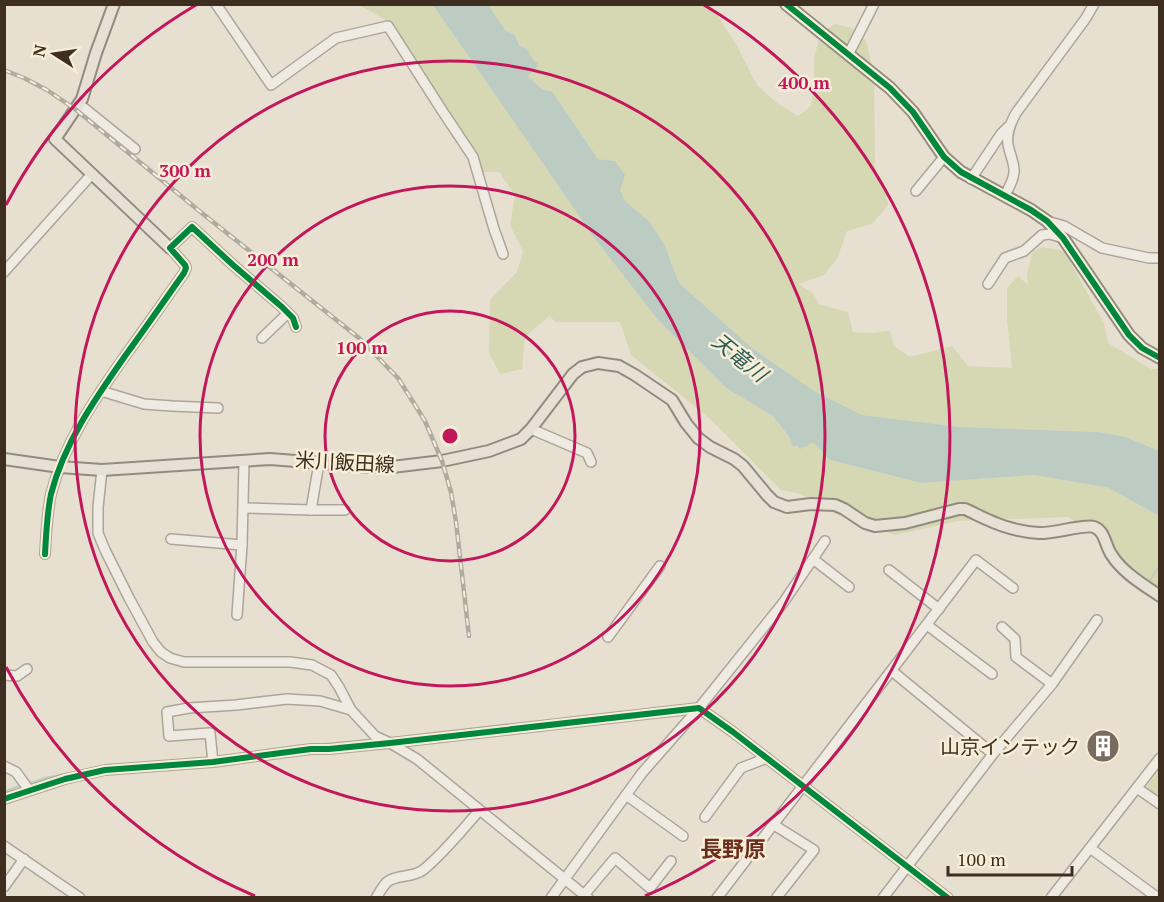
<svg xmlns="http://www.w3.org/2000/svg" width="1164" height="902" viewBox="0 0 1164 902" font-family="'PT Serif','Noto Sans JP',serif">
<rect width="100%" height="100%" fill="#e7e0d1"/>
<g fill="#d6d7b3">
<polygon points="359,5 433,5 595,239 658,320 726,388 773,416 792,443 800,450 802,447 811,442 815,444 830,460 921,483 1034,475 1109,488 1159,516 1159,597 1155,599 1126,576 1111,545 1068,517 958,521 895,535 800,494 781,490 709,418 631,355 620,322 556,322 549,316 525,337 522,369 500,374 489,353 490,300 517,272 523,251 510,225 515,195 499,172 477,172 474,156 393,24"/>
<path d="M488,5H711L736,44L757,85L777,103L798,116L811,106L814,86V59L820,36L834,24L852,28L866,41L874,74L875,169L886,195L888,205L872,224L847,231L837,259L824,275L798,284L813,293L819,304L848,312L853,332L870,333L890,331L894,346L910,357L952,346L968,366L1012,368L1007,319V288L1018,276L1028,285L1027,275L1032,253L1042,247L1064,251L1104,323L1108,343L1151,369H1159V451L1126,437L1098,432L960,427L862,415L814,391L752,348L679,283L665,246L650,222L625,201L620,191L615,161L598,159L552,91C540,91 536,81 526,77L534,71C534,58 531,51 519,45L515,35L505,31Z"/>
<polygon points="1158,771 1160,774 1159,802 1144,790"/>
</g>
<path fill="#bcccc2" d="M433,5H488L505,30L515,35L519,45L527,49L534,61L537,62L538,66L527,77C536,81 540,92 552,91L598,159L615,161L625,175L620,190L625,201L650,222L665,246L679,283L752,348L814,391L862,415L960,427L1098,432L1126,437L1159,451V516L1109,488L1034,475L921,483L830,460L815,444L811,442L808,446L802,447L800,450L797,446L791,445L792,443L788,436L773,416L726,388L658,320L595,239Z"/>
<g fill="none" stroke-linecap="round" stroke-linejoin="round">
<g stroke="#bcccc2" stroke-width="2">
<polyline points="1148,583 1160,565"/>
<polyline points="312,745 367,740"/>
<polyline points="217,757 282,748"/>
<polyline points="175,760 206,758"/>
<polyline points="28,784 45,778 80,771"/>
<polyline points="4,792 19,786"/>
</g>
<defs>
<g id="minor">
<polyline points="216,4 271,85 336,38 388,26 443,112 473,157 494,229 503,254"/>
<polyline points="848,55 874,4"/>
<polyline points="79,104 135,149"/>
<polyline points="971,179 1001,134 1008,127"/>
<polyline points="916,191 944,157"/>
<path d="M1005,195C1009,188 1013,181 1014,173C1015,165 1011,157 1009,149C1005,136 1010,124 1016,113L1086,18L1094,4"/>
<polyline points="1047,221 1064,226 1102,248 1149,258 1160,258"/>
<polyline points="4,272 92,174"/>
<polyline points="988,284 1005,258 1024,251 1042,235 1050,234 1063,238"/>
<polyline points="262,338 288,313"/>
<polyline points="101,391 144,404 172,406 218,408"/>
<polyline points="531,429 587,453 591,462"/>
<polyline points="102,470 98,507 98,533 105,550 129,598 153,642 161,652 170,658 184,662 290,662 312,665 331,675 339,687 351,710 375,736 390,743 417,759 588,898"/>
<polyline points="244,508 311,510 345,510"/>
<polyline points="311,510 319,463"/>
<polyline points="171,539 242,545"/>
<path d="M45,554C46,534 47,513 51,494C64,443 95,399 125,356C145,329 164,301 184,273L186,268L185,265L170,248L192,227L233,265L282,307L293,318L296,327"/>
<polyline points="813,559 849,587"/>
<polyline points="889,570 939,609"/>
<polyline points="237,615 242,545 244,461"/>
<polyline points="927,625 992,674"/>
<polyline points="1002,627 1015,639 1016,657 1052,684"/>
<polyline points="608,637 660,566"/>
<polyline points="892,671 993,754"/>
<polyline points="4,675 17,676 27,669"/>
<polyline points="213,762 210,733 169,736 167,712 189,708 236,705 287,699 320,701 351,710"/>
<polyline points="4,766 16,772 29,790"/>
<polyline points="1137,788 1160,804"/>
<polyline points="626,795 683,836"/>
<polyline points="4,799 65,779 105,770 213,762 311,749 329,749 390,743 699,708 733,732 948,898"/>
<polyline points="705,817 741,768 767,758"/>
<polyline points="774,825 814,850 777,897"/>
<polyline points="4,846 80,898"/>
<polyline points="1090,848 1158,898"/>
<polyline points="4,887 24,859"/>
<polyline points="584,895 615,858 650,888 671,861"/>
<path d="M376,898C379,893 383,886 387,882C397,874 413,878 423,870C444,853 461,831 479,811"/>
<polyline points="551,898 642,773 699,708 783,603 825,541"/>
<polyline points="717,898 976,560 1013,588"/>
<polyline points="883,898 993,754 1052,684 1097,620"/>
<polyline points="1051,898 1160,758"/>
</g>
<g id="major">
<polyline points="114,4 96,53 82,99 55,139 170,248"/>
<polyline points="786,4 890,88 913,112 944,157 961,172 1031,210 1047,221 1063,238 1129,335 1142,348 1160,358"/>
<path d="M4,459L60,467L102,470L270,459L372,467H392L442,461L489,451L521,439L531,429L573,374L582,367L598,363L619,366L635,375L672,400L686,423L698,438L710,447L734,459L743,466L767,495L774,502L787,507L811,504L835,505L844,509L865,523L875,526L905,523L959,509H965C972,512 979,516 986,519C1003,527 1020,532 1039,533C1051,534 1086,524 1094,527C1105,531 1105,545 1111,554C1122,572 1142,584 1160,596"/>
</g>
</defs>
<use href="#minor" stroke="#ada599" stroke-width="12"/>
<use href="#major" stroke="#928b80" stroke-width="14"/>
<use href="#minor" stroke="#efebe3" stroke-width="9"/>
<use href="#major" stroke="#e6e1d4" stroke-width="10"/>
<defs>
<polyline id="rail" points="4,70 24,78 47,90 75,109 203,214 359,338 398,378 425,421 442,461 451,492 456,522 469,636"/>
</defs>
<use href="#rail" stroke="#afaaa2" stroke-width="4.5"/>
<use href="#rail" stroke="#f7eed8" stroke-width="2" stroke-dasharray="7" stroke-linecap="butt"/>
<defs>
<g id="cycleway">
<polyline points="786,4 890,88 913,112 944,157 961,172 1031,210 1047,221 1063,238 1129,335 1142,348 1160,358"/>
<path d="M45,554C46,534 47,513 51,494C64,443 95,399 125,356C145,329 164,301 184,273L186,268L185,265L170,248L192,227L233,265L282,307L293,318L296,327"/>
<polyline points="4,799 65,779 105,770 213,762 311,749 329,749 390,743 699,708 733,732 948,898"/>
</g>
</defs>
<use href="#cycleway" stroke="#f7eed8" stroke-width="10"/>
<use href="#cycleway" stroke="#00873e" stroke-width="6"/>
</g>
<g fill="none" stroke="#c2185b" stroke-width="3">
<circle cx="450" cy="436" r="125"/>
<circle cx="450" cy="436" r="250"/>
<circle cx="450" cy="436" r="375"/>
<path d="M255 896A500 500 0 0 1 6 667M6 205A500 500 0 0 1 196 5M704 5A500 500 0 0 1 645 896"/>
</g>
<defs>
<symbol id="building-disc" viewBox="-11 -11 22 22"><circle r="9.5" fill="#786c5e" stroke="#f7eed8"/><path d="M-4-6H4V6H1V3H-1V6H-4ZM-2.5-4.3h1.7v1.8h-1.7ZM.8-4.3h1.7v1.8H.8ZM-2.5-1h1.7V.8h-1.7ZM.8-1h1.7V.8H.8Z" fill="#fff"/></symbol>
</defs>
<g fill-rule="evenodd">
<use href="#building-disc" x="1084" y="727" width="38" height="38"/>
</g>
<g text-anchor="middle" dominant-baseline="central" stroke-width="5" stroke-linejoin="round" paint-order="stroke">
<g font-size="20" fill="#3d2e20" stroke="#f7eed8">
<text transform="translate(345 462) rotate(3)">米川飯田線</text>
</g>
<g font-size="20" fill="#3d2e20" stroke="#f7eed8" text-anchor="end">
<text x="1080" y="746">山京インテック</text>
</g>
<g font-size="21" font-style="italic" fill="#2f5d5a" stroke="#f7eed8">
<text transform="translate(740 357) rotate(39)">天竜川</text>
</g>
<g font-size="22" font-weight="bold" fill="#6b2e1e" stroke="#f7eed8">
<text x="733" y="848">長野原</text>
</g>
</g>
<circle cx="450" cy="436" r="9" fill="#c2185b" stroke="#f7eed8" stroke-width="3"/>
<g font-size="18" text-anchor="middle" font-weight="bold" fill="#c2185b" stroke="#f7eed8" stroke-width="5" stroke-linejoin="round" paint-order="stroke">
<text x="804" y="89">400 m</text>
<text x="185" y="177">300 m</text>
<text x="273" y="266">200 m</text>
<text x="362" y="354">100 m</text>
</g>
<rect width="1164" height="902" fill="none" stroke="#3d2e20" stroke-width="12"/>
<g transform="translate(54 54) rotate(282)" stroke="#f7eed8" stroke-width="4.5" paint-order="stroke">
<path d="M0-4.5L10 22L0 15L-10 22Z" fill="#3d2e20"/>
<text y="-9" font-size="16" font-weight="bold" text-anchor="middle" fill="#3d2e20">N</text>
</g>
<path d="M948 866v9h124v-9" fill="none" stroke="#3d2e20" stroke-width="3"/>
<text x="957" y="866" font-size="18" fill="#3d2e20" stroke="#f7eed8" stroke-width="4.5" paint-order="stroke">100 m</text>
</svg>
